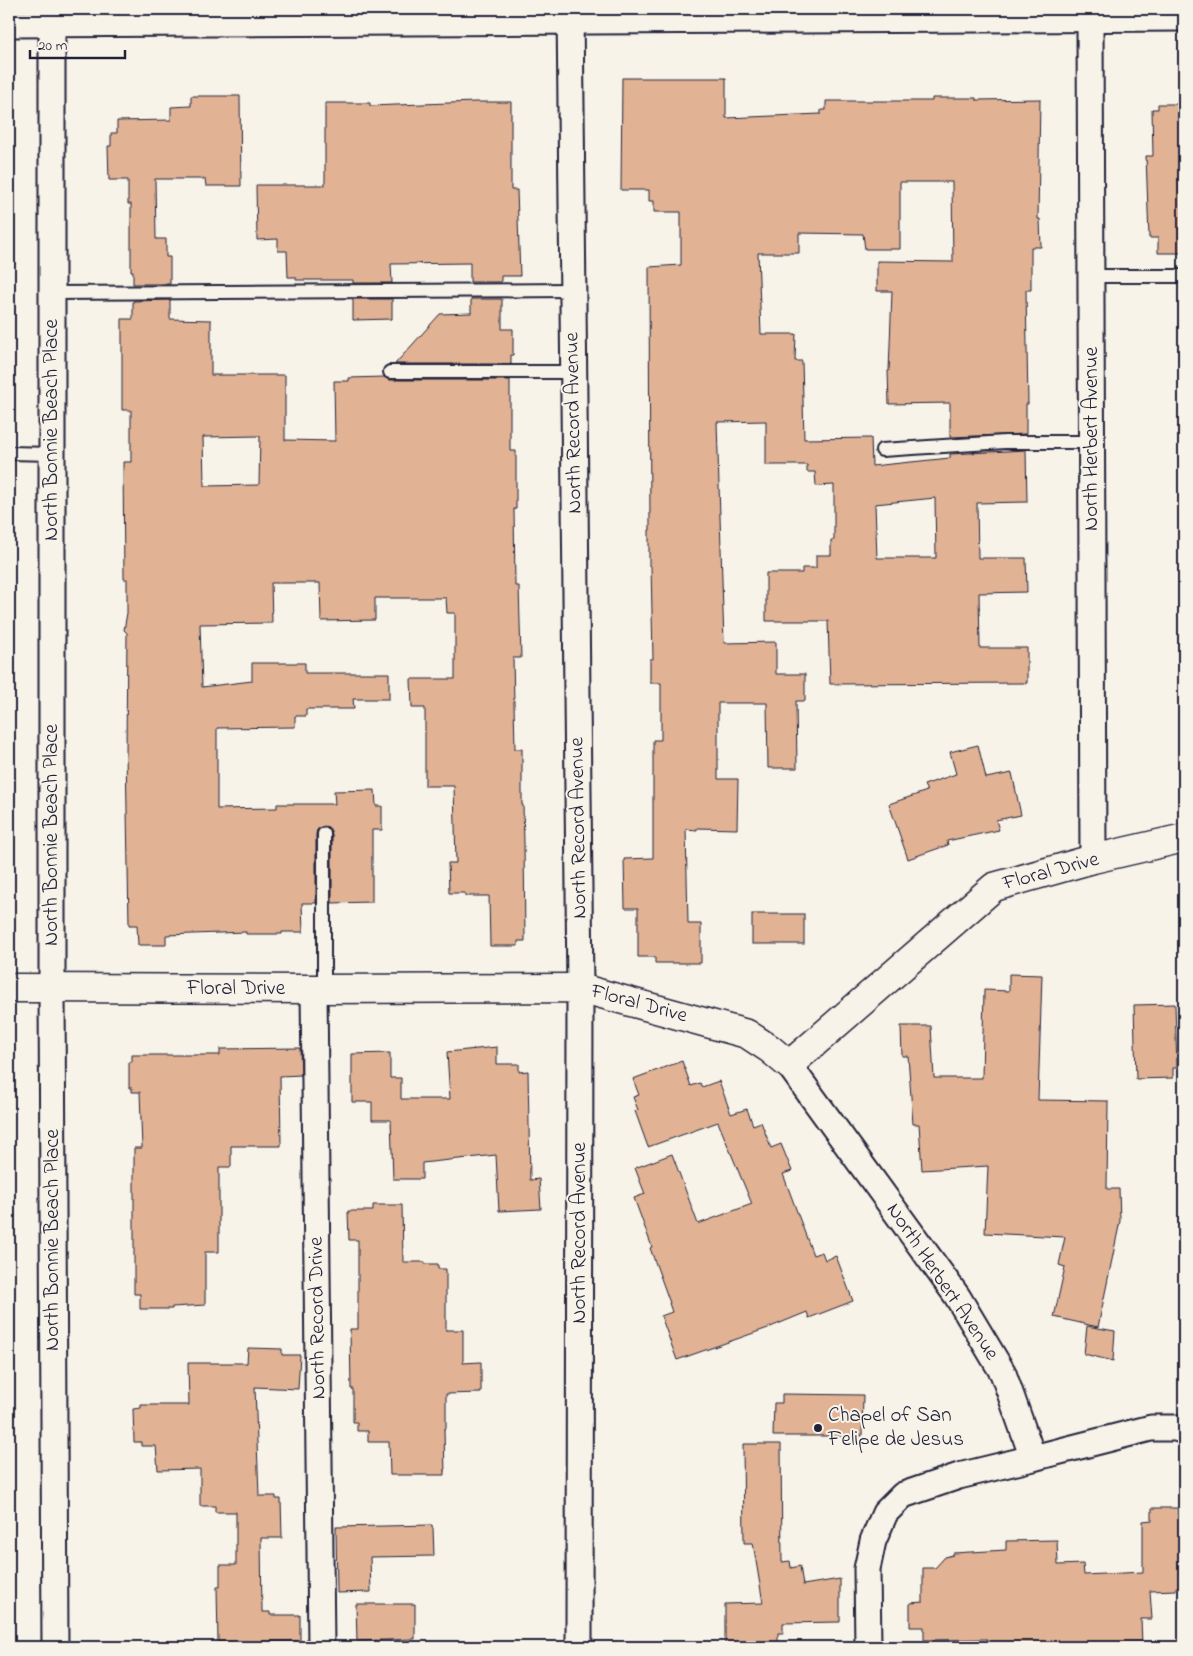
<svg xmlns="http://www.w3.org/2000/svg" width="1193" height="1656" viewBox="0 0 1193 1656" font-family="'Indie Flower',sans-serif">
<rect width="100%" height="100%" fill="#f7f3e8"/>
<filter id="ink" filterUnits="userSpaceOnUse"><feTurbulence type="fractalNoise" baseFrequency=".02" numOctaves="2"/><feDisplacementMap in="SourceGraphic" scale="10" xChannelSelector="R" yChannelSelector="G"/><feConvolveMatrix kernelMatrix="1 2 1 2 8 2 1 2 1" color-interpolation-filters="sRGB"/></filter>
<g filter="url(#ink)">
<g fill="#e1b293" stroke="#22223b" fill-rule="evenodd">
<path d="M622,78H726V118L821,114V110H826V101H932V98H976V100L1040,99L1038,219H1040L1041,247H1031V290H1026L1028,404H1026V434L950,437V403L889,404L888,371H889L892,291H877V261L953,262L952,182H900V249H865L863,234L799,233V253H758L761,334H796L795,361H802L804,439L871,438L872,466L950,458V454L1026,450L1027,502L977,503L978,558H1026L1027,592L979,593L980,648H1027V683L830,684L828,621H766V573H802V568H816V555H831V540H834V485L816,486L815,472H807V465H766V421L717,422L724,643L776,642V674H805V701H796L797,768H768L767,703H718V779H738L737,829L697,828V830L686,829L688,924H701V963H655V957H638V908H625L624,859L653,858V740H661V683H650V659H653L651,566H649V530H650L649,267L681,265V212H654V201H649V190H621ZM935,498L936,558H877L875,504Z"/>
<polygon points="191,96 240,96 241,186 206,186 205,179 155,179 156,239 166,239 166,257 170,257 170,284 133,284 133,271 131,271 131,204 128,204 128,180 109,180 108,146 111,146 111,133 117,133 117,121 171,120 171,107 191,106"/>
<polygon points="475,102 511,102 511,190 517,190 520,276 501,276 501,282 470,282 470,263 391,264 392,283 353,283 353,280 296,280 296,277 288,277 287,251 278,251 278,239 257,240 256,185 325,185 325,103 370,103 370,106"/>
<polygon points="1158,104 1184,104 1184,253 1158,253 1158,238 1149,238 1146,156 1153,156 1152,109 1158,109"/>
<polygon points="353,299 392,299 392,319 353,320"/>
<polygon points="471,299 502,299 502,329 513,329 513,355 511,355 511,364 395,364 440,314 471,313"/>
<path d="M170,300V319L211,320V375H285V440L335,441L334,381H349V378L384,377L390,380H510V451H516V509H514L515,586H519L521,658H513L515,749H522V805H523L524,843L525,941H518V946H490L489,896H465V893H449L448,863H456L454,786H425V708H412L411,679H455V613H447L446,598H375V620L321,621L320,583H271L272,623L200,624L202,687L252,681V663H305V673H389V699H353L354,709H306V716H295V727L217,728V809L277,808V804H335L334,791L375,790L376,806H382V830H372V902L332,903V834L328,827L324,826L317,830L316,834V903H302L303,932H282V934H246V932L166,935V945H138L137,925H129L126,752L127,633L124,630L127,613V579H124L123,462H131V410H122V319H133V301ZM260,436L259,485L204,486L203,437Z"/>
<polygon points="978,745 986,778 1012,773 1021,815 996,820 999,830 947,841 948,845 908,859 889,804 927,791 924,785 956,774 950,752"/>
<rect x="752" y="914" width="52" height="30"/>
<polygon points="1009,974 1042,975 1038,1100 1108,1101 1107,1189 1119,1189 1120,1221 1098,1327 1054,1317 1065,1267 1059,1265 1065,1237 985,1233 988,1166 922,1170 919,1124 913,1124 908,1056 902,1056 901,1026 931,1026 934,1078 982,1078 984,990 1009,991"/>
<polygon points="1175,1004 1177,1068 1173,1068 1173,1078 1136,1079 1134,1005"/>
<polygon points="497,1047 497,1064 519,1064 519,1072 528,1071 530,1180 539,1179 541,1209 499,1211 496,1155 422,1163 422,1179 393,1179 391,1120 372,1120 372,1102 352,1102 352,1054 390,1053 390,1078 401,1078 401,1099 450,1099 447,1052"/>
<polygon points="300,1048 301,1075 280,1076 281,1146 231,1146 231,1167 219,1167 219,1252 205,1252 205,1305 172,1307 172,1309 140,1309 140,1294 134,1294 134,1148 142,1148 140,1092 132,1092 132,1088 129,1088 129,1062 132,1062 132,1055 220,1055 220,1049"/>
<polygon points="682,1061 691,1086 700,1083 702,1087 719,1081 731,1114 747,1109 753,1125 761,1122 771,1148 781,1144 792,1171 783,1174 813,1255 822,1252 825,1260 836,1256 853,1301 809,1318 807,1312 768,1328 677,1360 661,1316 672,1312 669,1303 670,1303 650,1248 652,1247 634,1198 645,1194 635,1168 672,1154 698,1224 752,1204 718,1122 648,1147 635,1111 638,1110 633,1097 639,1095 633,1079"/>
<polygon points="373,1205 402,1205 403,1262 425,1262 425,1264 438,1264 438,1269 446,1269 446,1330 463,1330 463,1363 481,1362 481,1393 446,1394 446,1429 444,1429 445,1475 390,1475 389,1442 368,1442 368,1431 357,1431 357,1422 353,1422 353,1389 351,1389 350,1329 358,1329 358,1240 349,1240 348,1211 373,1211"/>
<polygon points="1087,1326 1115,1331 1113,1361 1084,1354"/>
<polygon points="248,1348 282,1349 282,1355 300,1355 298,1389 255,1387 259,1496 276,1496 276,1499 281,1499 282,1538 261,1538 262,1612 270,1612 270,1615 300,1615 300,1641 218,1642 217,1587 220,1587 220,1565 236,1565 236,1512 215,1512 215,1506 200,1506 200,1469 158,1470 156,1446 141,1446 141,1442 134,1442 133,1409 141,1408 141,1405 189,1405 188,1363 247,1363"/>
<polygon points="782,1394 863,1395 862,1436 773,1436 774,1403 782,1403"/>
<polygon points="743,1444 781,1444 782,1562 790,1561 791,1568 800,1566 803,1585 840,1579 840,1622 783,1623 783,1633 778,1633 778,1647 725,1647 725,1604 763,1603 753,1543 744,1543"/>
<polygon points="1152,1508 1178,1508 1178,1513 1184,1513 1184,1587 1176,1587 1176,1590 1150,1591 1152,1619 1141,1619 1142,1644 1045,1647 987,1647 987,1639 924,1640 924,1627 910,1627 910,1603 923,1602 923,1568 935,1568 945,1557 953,1555 953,1553 1006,1550 1006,1541 1057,1540 1058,1565 1083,1564 1084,1575 1143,1572 1143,1521 1152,1520"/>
<polygon points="432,1525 432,1528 433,1528 434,1556 370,1557 371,1592 337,1593 336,1527"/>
<polygon points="356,1604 415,1604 415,1639 357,1641"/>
</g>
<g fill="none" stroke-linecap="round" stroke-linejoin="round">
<defs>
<g id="service">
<polyline points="1091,276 1184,276"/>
<polyline points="52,293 573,290"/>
<polyline points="390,372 574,372"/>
<polyline points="882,450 1005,442 1091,442"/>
<polyline points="9,453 52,454"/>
<polyline points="324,834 324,989"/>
</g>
<g id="minor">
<polyline points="570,9 580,988 579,1647"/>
<polyline points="1090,19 1093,859"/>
<polyline points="52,23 52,987 55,1647"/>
<polyline points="9,24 1184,18"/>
<polyline points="314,989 321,1647"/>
<polyline points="789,1065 957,1296 1003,1373 1033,1458 1151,1428 1176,1428 1184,1431"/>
<polyline points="868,1647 867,1569 873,1541 885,1513 903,1495 959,1476 1033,1458"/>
</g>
<polyline id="tertiary" points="9,988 314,989 580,988 747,1034 770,1049 789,1065 994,887 1093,859 1184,838"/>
</defs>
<use href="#service" stroke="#22223b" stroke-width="16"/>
<use href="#minor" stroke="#22223b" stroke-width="29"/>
<use href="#tertiary" stroke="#22223b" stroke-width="31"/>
<use href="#service" stroke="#f7f3e8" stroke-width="12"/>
<use href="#minor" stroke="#f7f3e8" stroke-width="25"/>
<use href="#tertiary" stroke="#f7f3e8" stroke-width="28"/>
</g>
</g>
<circle fill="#22223b" stroke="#f7f3e8" stroke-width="2" cx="818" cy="1428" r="5"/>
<g text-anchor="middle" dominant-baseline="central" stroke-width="4" stroke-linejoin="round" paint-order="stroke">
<g font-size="21" fill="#22223b" stroke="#f7f3e8">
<text transform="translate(574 423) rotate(-91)">North Record Avenue</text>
<text transform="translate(52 430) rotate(-90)">North Bonnie Beach Place</text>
<text transform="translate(1092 439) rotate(-90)">North Herbert Avenue</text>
<text transform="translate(579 828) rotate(-91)">North Record Avenue</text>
<text transform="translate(52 835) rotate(-90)">North Bonnie Beach Place</text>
<text transform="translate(1051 872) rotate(-15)">Floral Drive</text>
<text x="236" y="989">Floral Drive</text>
<text transform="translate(639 1004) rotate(15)">Floral Drive</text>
<text transform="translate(580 1233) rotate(-90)">North Record Avenue</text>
<text transform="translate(53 1240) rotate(-90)">North Bonnie Beach Place</text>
<text transform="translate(942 1282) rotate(56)">North Herbert Avenue</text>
<text transform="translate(318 1318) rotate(-91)">North Record Drive</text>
</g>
<g font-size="21" fill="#22223b" stroke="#f7f3e8" text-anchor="start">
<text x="828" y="1416">Chapel of San<tspan x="828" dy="24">Felipe de Jesus</tspan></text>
</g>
</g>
<rect width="1193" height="1656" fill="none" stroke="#f7f3e8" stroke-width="30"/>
<rect x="15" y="15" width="1163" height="1626" fill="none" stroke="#22223b" stroke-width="2" filter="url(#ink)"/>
<path d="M30 50v8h95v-8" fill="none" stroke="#22223b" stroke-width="2.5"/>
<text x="38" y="50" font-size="15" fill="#22223b" stroke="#f7f3e8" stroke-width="4" paint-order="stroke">20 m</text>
</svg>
